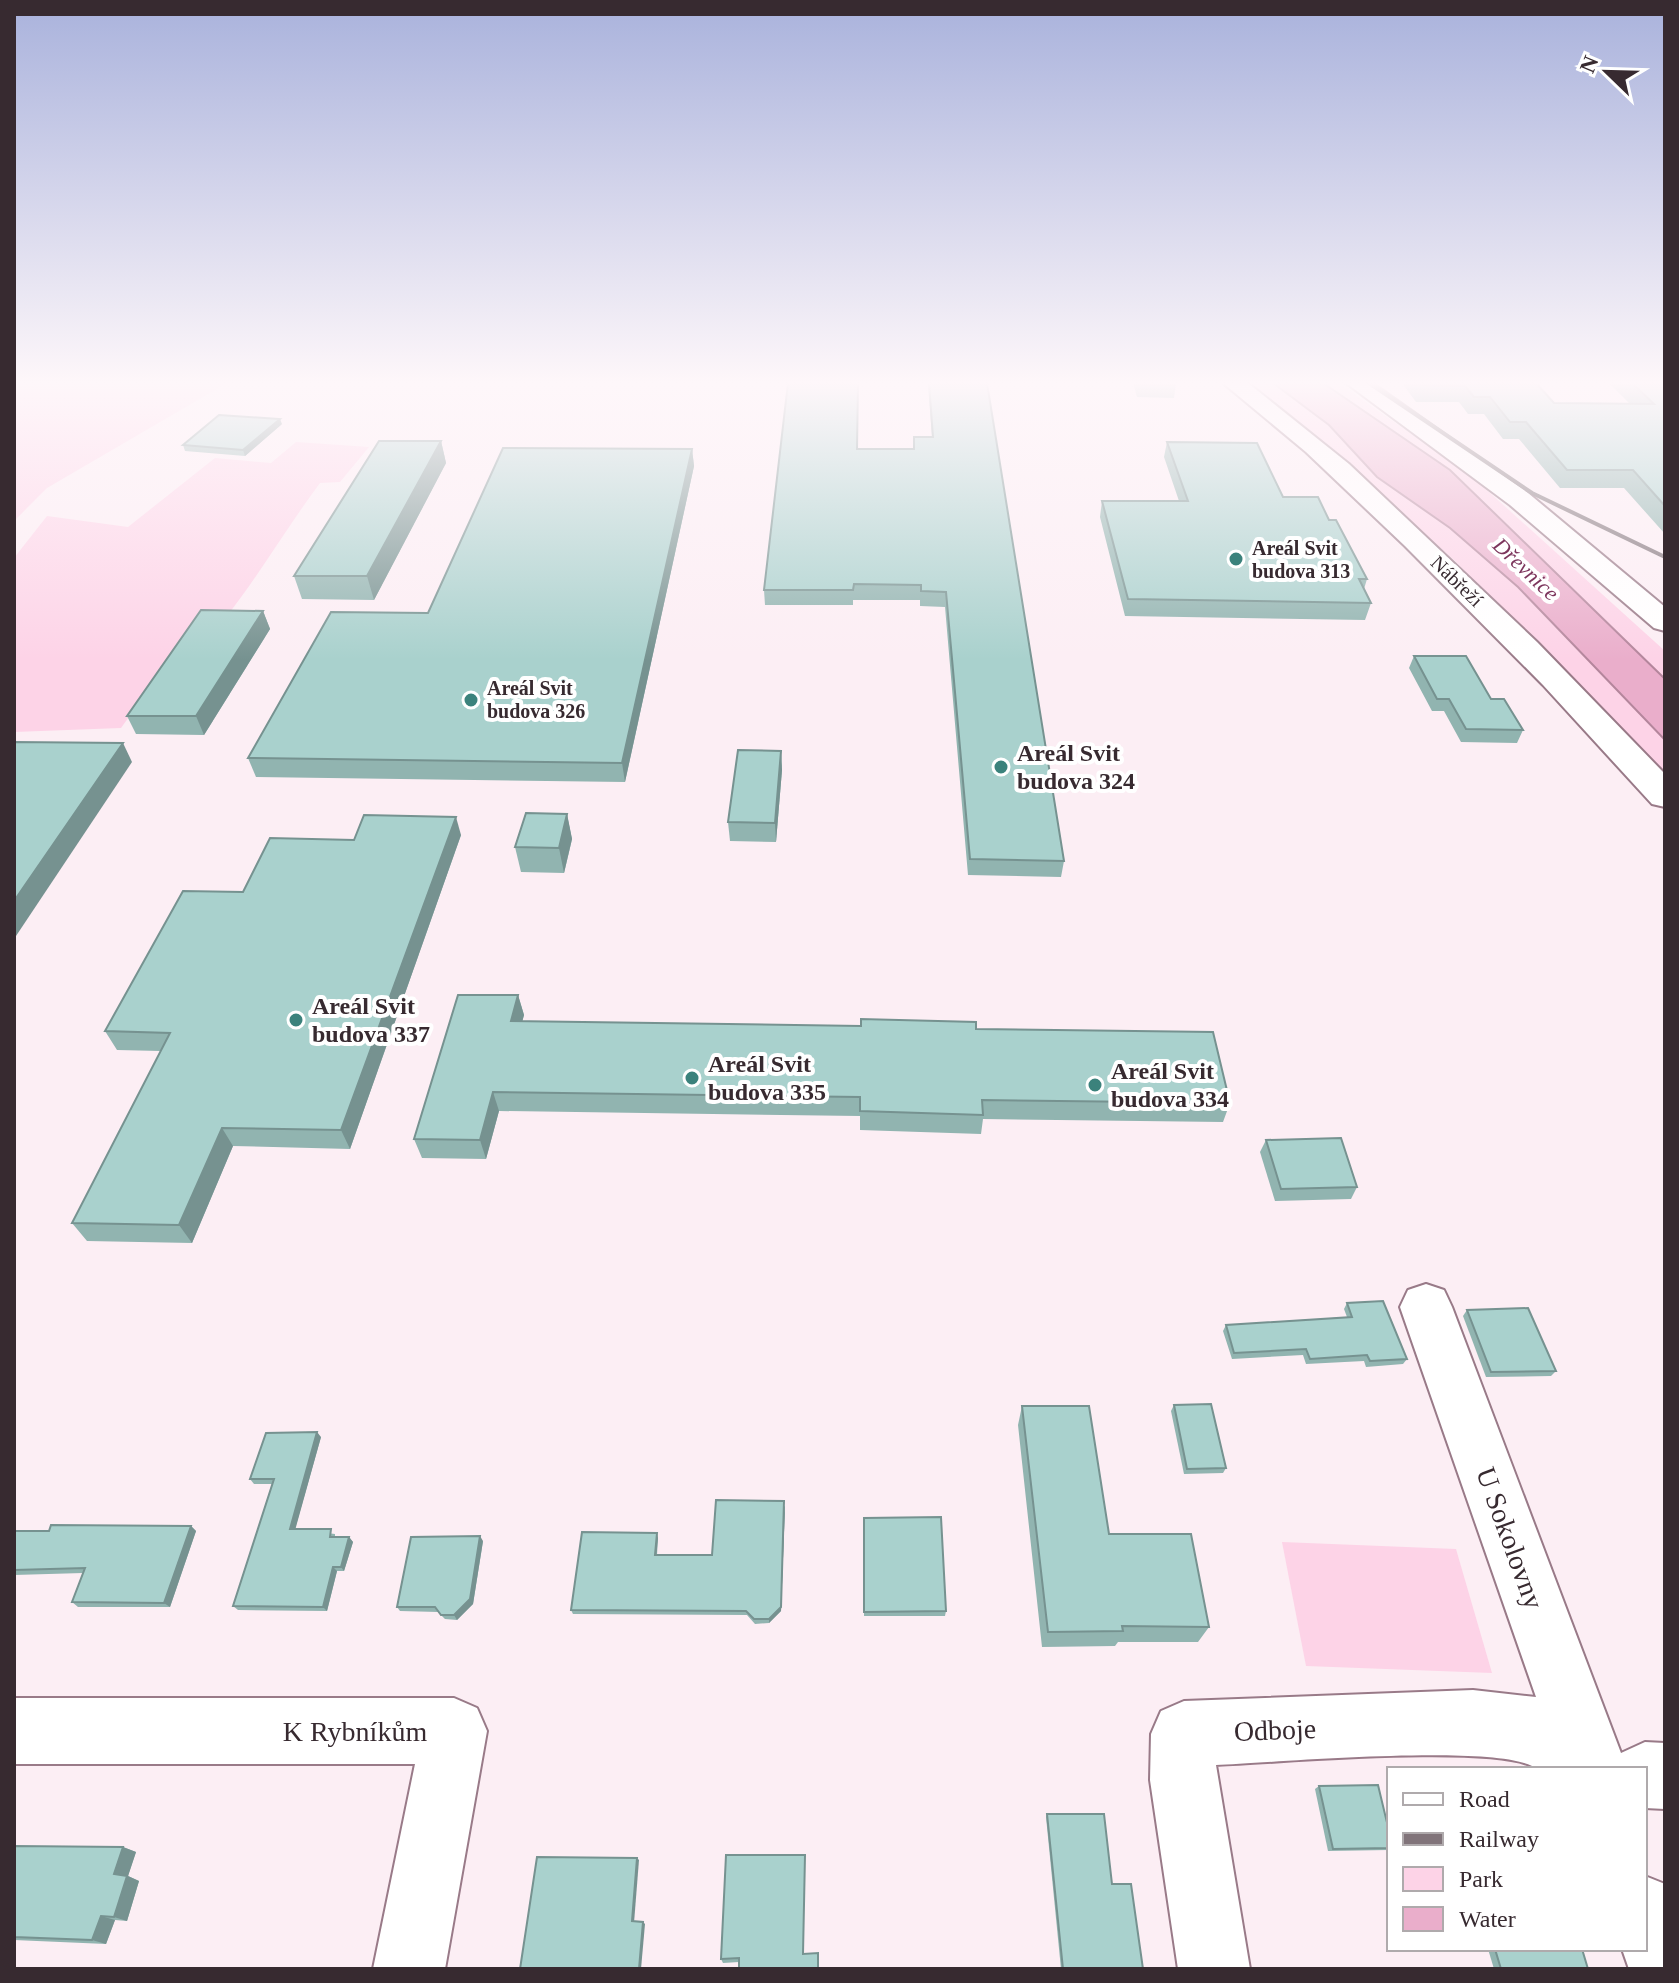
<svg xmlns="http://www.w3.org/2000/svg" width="1679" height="1983" viewBox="0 0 1679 1983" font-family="'Times New Roman',serif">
<rect width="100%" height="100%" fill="#fceef4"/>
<g fill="#fdd3e7">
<polygon points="14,383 227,383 47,488 14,521"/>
<polygon points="1246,383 1338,383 1468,473 1665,651 1665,781 1455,561 1301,425"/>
<path d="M296,442L369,447L340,482L320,483C287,527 260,574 226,617L200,618L121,728L14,732V558L47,516L128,527L215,458L271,463Z"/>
<polygon points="1282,1542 1456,1549 1492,1673 1306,1666"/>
</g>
<polygon fill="#eaaecb" stroke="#b4869c" stroke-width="2" points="1273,383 1323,383 1450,470 1665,679 1665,740 1518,587 1450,528 1377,477 1329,425"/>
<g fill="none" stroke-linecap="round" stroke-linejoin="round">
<defs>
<g id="minor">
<polygon points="1223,383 1248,383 1349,464 1537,642 1665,774 1665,807 1652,804 1543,685 1405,546 1306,452"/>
<polygon points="1346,383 1372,383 1528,493 1665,607 1665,631 1654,628 1510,505"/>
<path d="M1426,1284L1444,1290L1452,1307L1621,1753L1645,1742L1665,1743V1809L1645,1808V1769H1537C1504,1742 1272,1763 1216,1765L1250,1969H1178L1150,1780L1151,1734L1161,1711L1184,1701L1473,1690L1536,1697L1400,1307L1408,1290Z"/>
<polygon points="14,1698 454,1698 477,1708 487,1731 445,1969 373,1969 415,1764 14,1764"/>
<polygon points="1645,1876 1665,1884 1665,1969 1629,1969 1622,1949 1645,1949"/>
</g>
</defs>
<use href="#minor" stroke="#997a88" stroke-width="4"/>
<use href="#minor" fill="#fff" fill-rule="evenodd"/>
<polyline stroke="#81747a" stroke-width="4" points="1369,383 1532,493 1665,557"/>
</g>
<g fill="#91b4b0">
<polygon points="928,383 987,383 1064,861 1061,877 968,875 945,607 920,606 920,600 853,600 853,605 765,605 764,590 857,449 914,449 914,437 932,437"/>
<polygon points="1133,383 1176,383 1174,398 1137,397"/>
<polygon points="1402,383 1536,383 1554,403 1630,404 1609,383 1665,383 1665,534 1624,488 1560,488 1519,439 1503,439 1484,414 1468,414 1459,402 1416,402"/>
<polygon points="282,424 245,456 185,451 183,445"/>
<polygon points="441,441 446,463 374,600 302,599 294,576"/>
<polygon points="1167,442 1329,520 1367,579 1364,589 1371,603 1365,620 1125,616 1100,517 1102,501 1179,501 1164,457"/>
<polygon points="692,449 694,466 625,782 256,777 248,758 428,613"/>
<polygon points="263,611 270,629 204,735 136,734 127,716"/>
<polygon points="1414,656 1491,699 1523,730 1517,743 1461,742 1444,711 1432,711 1409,668"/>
<polygon points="781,751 782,770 776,842 730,841 728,822"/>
<polygon points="567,814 572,839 564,873 521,872 515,847"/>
<polygon points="461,835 350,1149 233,1146 192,1243 87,1241 72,1223 161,1051 117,1050 105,1031 243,892 354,840"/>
<polygon points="518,995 524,1015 522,1022 976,1029 1230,1103 1223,1122 983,1119 981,1134 860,1130 860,1116 499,1111 486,1159 422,1158 414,1139"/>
<polygon points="1266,1140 1357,1187 1351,1199 1275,1201 1260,1152"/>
<polygon points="1347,1303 1407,1359 1403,1364 1366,1367 1364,1361 1306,1364 1303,1355 1232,1359 1223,1331 1226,1325 1347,1317 1344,1309"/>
<polygon points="1467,1310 1556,1371 1551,1376 1486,1377 1463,1316"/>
<polygon points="1174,1405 1226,1468 1223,1473 1184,1474 1171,1411"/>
<polygon points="1022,1406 1109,1534 1209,1627 1198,1642 1118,1642 1115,1646 1042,1647 1018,1425"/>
<polygon points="321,1437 295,1529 335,1534 335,1537 349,1537 353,1542 344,1571 337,1571 327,1611 238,1610 233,1606 272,1484 254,1484 250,1479"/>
<polygon points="785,1506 781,1611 769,1623 755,1624 747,1615 573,1614 571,1610 658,1538 657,1555 712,1555"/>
<polygon points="864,1518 946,1611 945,1616 864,1616"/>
<polygon points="191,1526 196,1531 170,1607 78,1607 72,1602 83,1573 14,1575 14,1531 49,1531"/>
<polygon points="483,1541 473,1604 457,1620 445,1619 438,1612 400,1611 397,1607"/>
<polygon points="1319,1786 1389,1831 1389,1850 1328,1851 1315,1789"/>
<polygon points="1047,1814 1112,1884 1143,1969 1061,1969 1046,1817"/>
<polygon points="14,1846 123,1847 136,1852 128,1876 139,1881 127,1921 115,1920 106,1944 14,1940"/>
<polygon points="805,1855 803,1954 739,1962 723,1963 721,1959"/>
<polygon points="1488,1949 1582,1949 1588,1969 1494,1969"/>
</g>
<g fill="#769290">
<polygon points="280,419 282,424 245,456 243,450"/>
<polygon points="441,441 446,463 374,600 367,576"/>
<polygon points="692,449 694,466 625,782 622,763"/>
<polygon points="263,611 270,629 204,735 196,716"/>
<polygon points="123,743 132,762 14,939 14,901"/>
<polygon points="781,751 782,770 776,842 775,823"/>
<polygon points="567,814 572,839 564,873 559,848"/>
<polygon points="456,817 461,835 350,1149 341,1130"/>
<polygon points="518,995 524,1015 517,1041 511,1021"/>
<polygon points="493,1092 499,1111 486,1159 480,1140"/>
<polygon points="222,1128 233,1146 192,1243 179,1225"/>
<polygon points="317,1432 321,1437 294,1534 290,1529"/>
<polygon points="785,1506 781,1611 769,1623 769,1619"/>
<polygon points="191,1526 196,1531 170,1607 164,1603"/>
<polygon points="657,1533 658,1538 656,1559 655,1555"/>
<polygon points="480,1536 483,1541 473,1604 457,1620 454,1615"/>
<polygon points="349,1537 353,1542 344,1571 341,1567"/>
<polygon points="333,1567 337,1571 327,1611 323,1607"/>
<polygon points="123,1847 136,1852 128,1876 139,1881 127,1921 114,1917 114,1874"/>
<polygon points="637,1858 639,1860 634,1923 632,1921"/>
<polygon points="101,1916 115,1920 106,1944 92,1940"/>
<polygon points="643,1922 645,1924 641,1969 639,1969"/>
</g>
<g fill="#a9d1cd" stroke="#769290" stroke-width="2">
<polygon points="788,383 858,383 857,449 914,449 914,437 933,437 929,383 987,383 1064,861 970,859 946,592 921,591 921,585 854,584 853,590 764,590"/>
<polygon points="1419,383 1536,383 1554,403 1654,404 1632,383 1665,383 1665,506 1633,470 1567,470 1526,422 1510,422 1490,397 1474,397 1465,386 1421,385"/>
<polygon points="219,415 280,419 243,450 183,445"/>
<polygon points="379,441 441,441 367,576 294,576"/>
<polygon points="1167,442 1257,443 1283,497 1318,497 1329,520 1336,520 1367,579 1359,579 1371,603 1128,599 1102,501 1188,501"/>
<polygon points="503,448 692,449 622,763 248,758 331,612 428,613"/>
<polygon points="201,610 263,611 196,716 127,716"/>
<polygon points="1414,656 1466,656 1491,699 1504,699 1523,730 1466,729 1449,699 1437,699"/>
<polygon points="14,742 123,743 14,901"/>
<polygon points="738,750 781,751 775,823 728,822"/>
<polygon points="526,813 567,814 559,848 515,847"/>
<polygon points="364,815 456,817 341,1130 222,1128 179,1225 72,1223 170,1033 105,1031 183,891 243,892 270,838 354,840"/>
<polygon points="458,995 518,995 511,1021 861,1026 861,1019 976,1022 976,1029 1213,1032 1230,1103 982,1100 983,1115 860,1111 860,1097 493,1092 480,1140 414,1139"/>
<polygon points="1341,1138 1357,1187 1281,1189 1266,1140"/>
<polygon points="1383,1301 1407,1359 1370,1361 1367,1355 1310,1359 1306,1349 1234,1353 1226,1325 1352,1317 1347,1303"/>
<polygon points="1528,1308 1556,1371 1491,1372 1467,1310"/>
<polygon points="1211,1404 1226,1468 1187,1469 1174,1405"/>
<polygon points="1022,1406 1089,1406 1109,1534 1191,1534 1209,1627 1122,1626 1123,1631 1048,1632"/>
<polygon points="317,1432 290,1529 331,1529 330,1537 349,1537 341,1567 333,1567 323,1607 233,1606 274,1479 250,1479 266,1433"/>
<polygon points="716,1500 784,1501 781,1607 769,1619 754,1619 746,1611 571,1610 582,1532 657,1533 655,1555 712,1555"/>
<polygon points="941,1517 946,1611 864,1612 864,1518"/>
<polygon points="51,1525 191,1526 164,1603 72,1602 85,1568 14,1570 14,1531 49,1531"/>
<polygon points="480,1536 470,1599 454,1615 441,1615 435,1607 397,1607 411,1537"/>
<polygon points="1378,1785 1389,1831 1389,1848 1333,1849 1319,1786"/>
<polygon points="1047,1814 1104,1814 1112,1884 1131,1884 1143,1969 1063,1969"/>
<polygon points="14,1846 123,1847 114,1874 127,1876 114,1917 101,1916 92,1940 14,1937"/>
<polygon points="726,1855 805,1855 803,1954 818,1953 818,1969 739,1969 739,1958 721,1959"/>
<polygon points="537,1857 637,1858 632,1921 643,1922 639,1969 520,1969"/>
<polygon points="1495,1949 1582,1949 1588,1969 1501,1969"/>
</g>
<linearGradient id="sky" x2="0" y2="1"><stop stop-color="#a9b2dc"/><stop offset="0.58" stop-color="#fef7fa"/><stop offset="1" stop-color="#fef7fa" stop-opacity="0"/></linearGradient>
<rect width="1679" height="660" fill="url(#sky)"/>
<g fill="#3b827c" stroke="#fff" stroke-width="3">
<circle cx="1236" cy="559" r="8"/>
<circle cx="471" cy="700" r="8"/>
<circle cx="1001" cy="767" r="8"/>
<circle cx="296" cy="1020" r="8"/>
<circle cx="692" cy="1078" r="8"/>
<circle cx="1095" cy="1085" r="8"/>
</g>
<g text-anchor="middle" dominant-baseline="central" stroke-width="8" stroke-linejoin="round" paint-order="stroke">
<g font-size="20" font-weight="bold" fill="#372a30" stroke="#fff" text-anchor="start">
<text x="1252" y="548">Areál Svit<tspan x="1252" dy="23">budova 313</tspan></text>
<text x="487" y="688">Areál Svit<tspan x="487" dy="23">budova 326</tspan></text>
</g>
<g font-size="20" fill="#372a30" stroke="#fff">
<text transform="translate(1457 581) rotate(44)">Nábřeží</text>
</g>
<g font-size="22" font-style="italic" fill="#7d365d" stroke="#fff">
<text transform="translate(1526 569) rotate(43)">Dřevnice</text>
</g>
<g font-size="24" font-weight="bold" fill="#372a30" stroke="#fff" text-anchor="start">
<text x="1017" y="753">Areál Svit<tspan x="1017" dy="28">budova 324</tspan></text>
<text x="312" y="1006">Areál Svit<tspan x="312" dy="28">budova 337</tspan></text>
<text x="708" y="1064">Areál Svit<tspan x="708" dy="28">budova 335</tspan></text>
<text x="1111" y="1071">Areál Svit<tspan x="1111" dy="28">budova 334</tspan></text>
</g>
<g font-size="28" fill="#372a30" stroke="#fff">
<text transform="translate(1510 1538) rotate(70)">U Sokolovny</text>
<text transform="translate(1275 1730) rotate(-2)">Odboje</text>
<text x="355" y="1731">K Rybníkům</text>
</g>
</g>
<rect width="1679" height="1983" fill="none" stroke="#372a30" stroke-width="32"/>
<rect x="1387" y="1767" width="260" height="184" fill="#ffffff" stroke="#afaaac" stroke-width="2"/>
<rect x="1403" y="1793" width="40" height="12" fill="#ffffff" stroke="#afaaac" stroke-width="2"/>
<text x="1459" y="1807" font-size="24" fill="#372a30">Road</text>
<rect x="1403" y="1833" width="40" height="12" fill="#81747a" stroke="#afaaac" stroke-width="2"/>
<text x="1459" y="1847" font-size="24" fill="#372a30">Railway</text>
<rect x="1403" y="1867" width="40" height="24" fill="#fdd3e7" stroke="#afaaac" stroke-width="2"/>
<text x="1459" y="1887" font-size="24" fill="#372a30">Park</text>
<rect x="1403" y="1907" width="40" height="24" fill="#eaaecb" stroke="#afaaac" stroke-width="2"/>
<text x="1459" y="1927" font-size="24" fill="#372a30">Water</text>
<g transform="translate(1607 72) rotate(293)" stroke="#ffffff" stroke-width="6" paint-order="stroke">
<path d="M0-6L14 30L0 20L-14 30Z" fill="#372a30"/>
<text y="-12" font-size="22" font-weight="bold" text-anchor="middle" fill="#372a30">N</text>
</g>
</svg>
